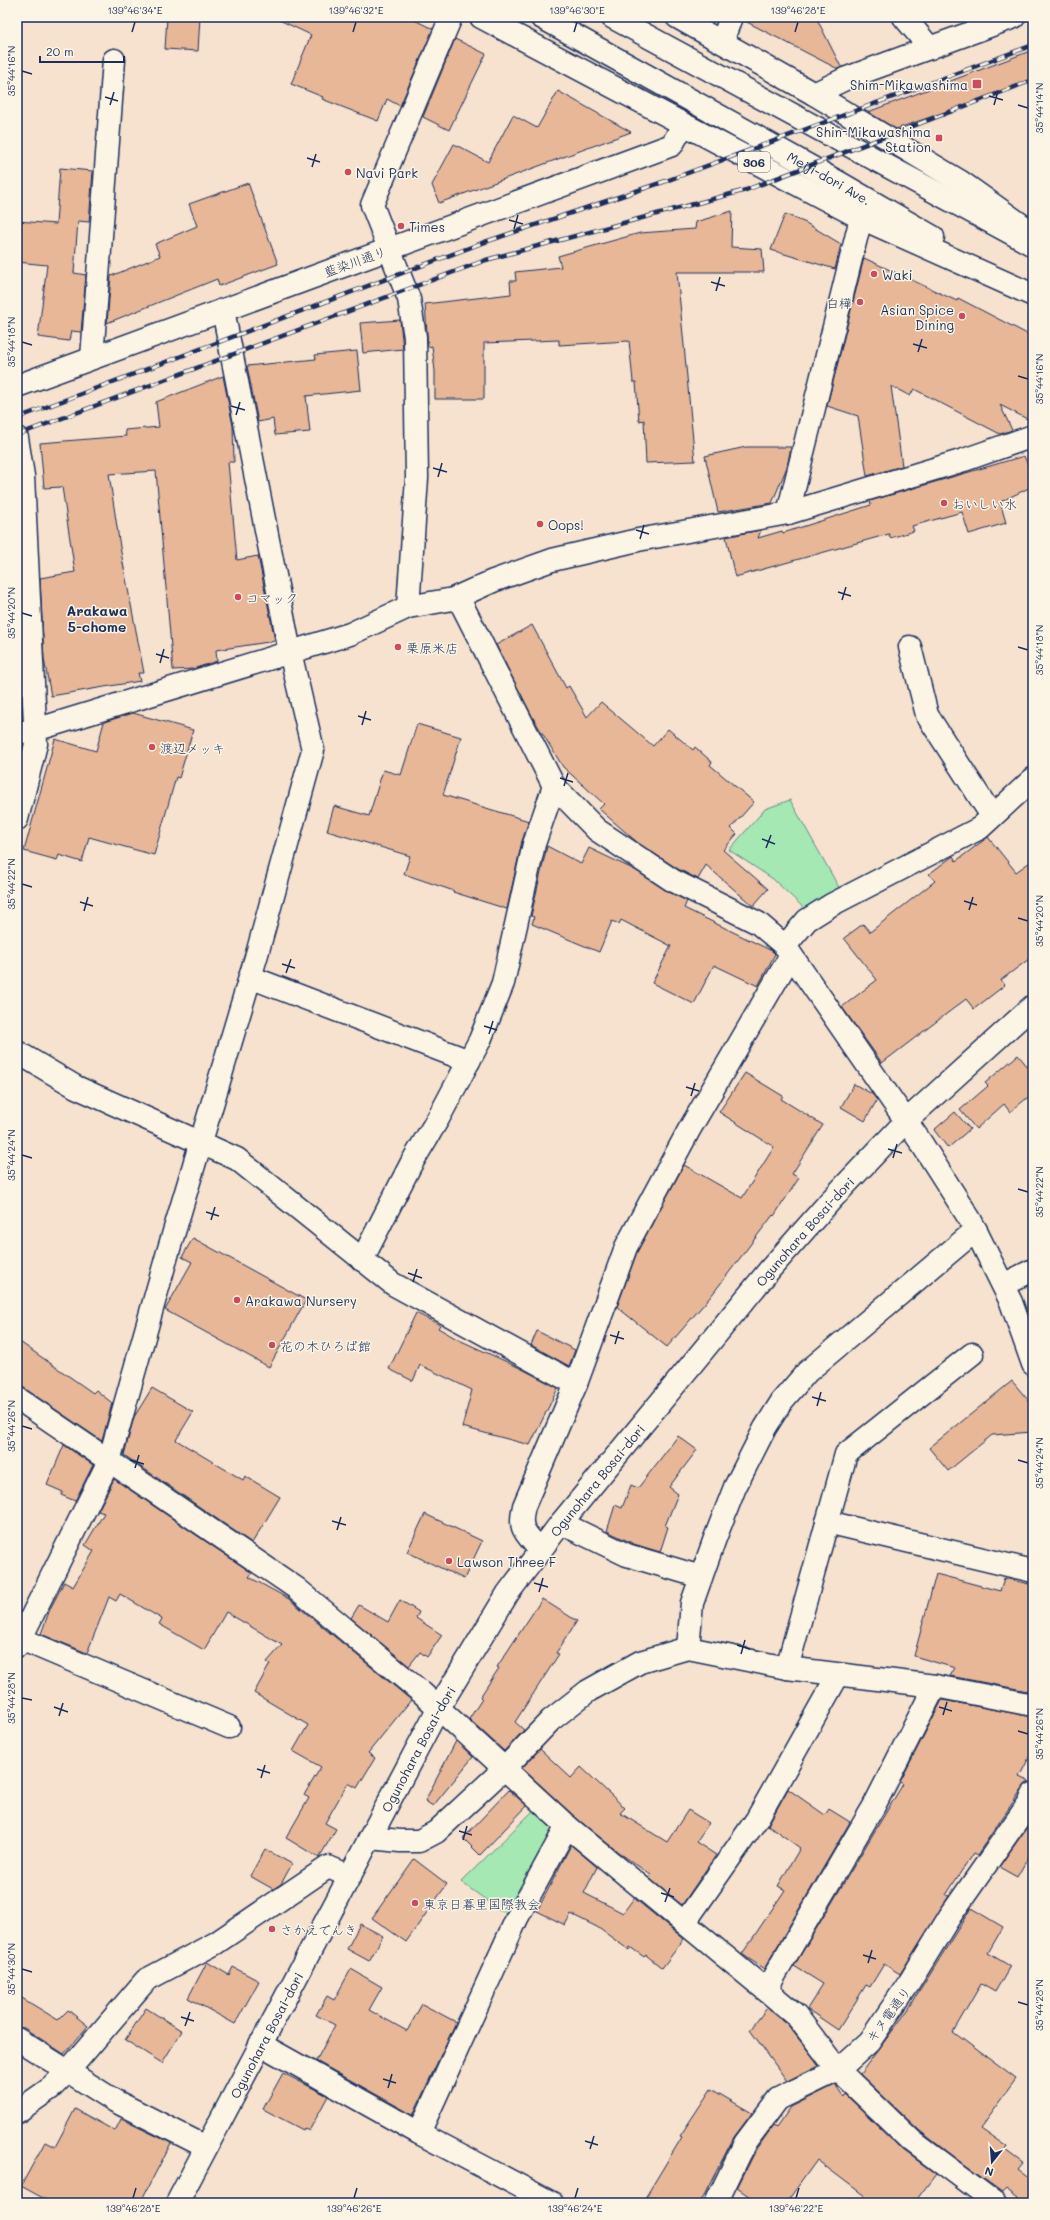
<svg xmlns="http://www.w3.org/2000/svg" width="1050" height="2220" viewBox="0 0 1050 2220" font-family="Mali,'Klee One',sans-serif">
<rect width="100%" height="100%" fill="#f6e2ce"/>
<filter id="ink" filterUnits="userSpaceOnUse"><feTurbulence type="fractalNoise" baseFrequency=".025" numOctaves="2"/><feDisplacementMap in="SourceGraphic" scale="8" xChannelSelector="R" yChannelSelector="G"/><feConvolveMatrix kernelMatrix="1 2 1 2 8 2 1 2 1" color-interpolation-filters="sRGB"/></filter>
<g filter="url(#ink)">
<g fill="#a5e8b3" stroke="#608c88">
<polygon points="790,800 841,891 806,910 773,879 729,850 765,809"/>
<polygon points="534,1810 553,1830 507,1915 461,1882"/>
</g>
<g fill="#e7b798" stroke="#1b2f5e">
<polygon points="167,17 200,17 198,51 165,49"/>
<polygon points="273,17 408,17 433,29 400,106 387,99 378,121 322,99 323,97 291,84 311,35"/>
<polygon points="743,17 816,17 841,67 838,69 743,20"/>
<polygon points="455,39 486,54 449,130 423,117"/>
<polygon points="1033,50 1033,79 956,108 896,129 868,112"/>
<polygon points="558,91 631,132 439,203 432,185 454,144 488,162 513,115 537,128"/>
<polygon points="60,168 93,171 89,222 78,221 74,273 86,275 81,332 71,331 69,341 38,337 47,265 17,262 17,221 56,224"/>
<polygon points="248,183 278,264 219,286 217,279 107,323 111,276 160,256 155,244 197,226 189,204"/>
<polygon points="732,211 731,247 762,249 764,272 677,272 695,461 646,463 644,420 639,421 636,382 633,382 629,341 559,345 559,340 484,343 484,399 435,399 435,371 432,346 428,347 425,304 511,294 510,281 516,281 515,272 561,267 558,256 640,233 695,229 696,222"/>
<polygon points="785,214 806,223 841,244 835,269 771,250"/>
<polygon points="864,258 957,301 958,298 1033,337 1033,422 1000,405 1012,430 1000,434 914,389 910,396 891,386 902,466 867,476 858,416 827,406"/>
<polygon points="400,320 403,349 363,353 360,323"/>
<polygon points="357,351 361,390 306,396 310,432 275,435 273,419 258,422 247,366 316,359 315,355"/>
<polygon points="223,376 233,426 234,462 228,462 237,560 258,556 275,641 216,650 217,661 193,669 173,670 156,471 109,474 120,547 144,673 138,673 140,681 51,696 44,659 40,578 75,572 62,487 44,488 40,443 126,436 125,430 159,427 156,402"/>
<polygon points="746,447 791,447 787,467 772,503 718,512 705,456"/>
<polygon points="1024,456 1033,476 1033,486 1000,502 1006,523 969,534 962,512 912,526 914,531 890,538 889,534 735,577 726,537 761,530 758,538 782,531 783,533 871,505 870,501"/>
<polygon points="532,625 566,688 569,686 587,717 601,702 653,746 668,729 693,750 695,747 712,762 710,765 754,802 731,828 737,834 723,850 768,889 753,906 706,865 698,879 678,869 638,843 599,809 604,804 563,767 533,718 496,645"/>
<polygon points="133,713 193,730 179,778 176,777 154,855 89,837 82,862 59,855 57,860 24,851 55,739 96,751 104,722"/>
<polygon points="417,724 461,737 443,795 529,821 522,841 507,909 453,892 454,891 404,874 410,856 327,831 334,806 369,816 383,770 401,775"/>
<polygon points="988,837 1016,872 1033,860 1033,956 1001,980 1005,985 974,1009 966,999 882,1063 842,1007 877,980 844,938 863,924 870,932 935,881 929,874 953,856 956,861"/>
<polygon points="547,846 581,864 589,848 635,870 665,890 687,901 684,908 772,951 775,954 758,986 714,965 694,1004 652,983 671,946 621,920 619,924 612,921 599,952 532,924 534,917 531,916"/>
<polygon points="1018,1055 1033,1073 1033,1093 1010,1112 1004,1104 976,1129 960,1110 988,1086 985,1083"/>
<polygon points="745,1073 783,1096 781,1099 823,1125 792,1174 799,1178 774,1216 773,1215 711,1296 667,1347 617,1307 637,1252 684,1165 742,1198 774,1147 719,1112"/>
<polygon points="854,1084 872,1094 877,1100 865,1121 841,1107"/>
<polygon points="955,1112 970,1129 948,1148 934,1130"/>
<polygon points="193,1238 306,1300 269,1367 165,1310 192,1262 182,1257"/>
<polygon points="416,1313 440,1325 438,1328 457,1339 520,1368 558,1388 530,1445 462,1427 472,1390 420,1365 413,1381 389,1369"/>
<polygon points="537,1331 575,1350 569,1366 531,1345"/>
<polygon points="17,1340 93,1393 96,1390 112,1403 102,1441 24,1388 17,1386"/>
<polygon points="1012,1381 1033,1406 1033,1432 992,1435 948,1471 929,1448"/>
<polygon points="152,1388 193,1412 176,1440 243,1480 245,1476 280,1497 252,1543 124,1455 134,1417"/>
<polygon points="678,1436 697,1450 669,1487 678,1494 665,1526 668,1527 660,1552 634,1544 607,1531 615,1505 622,1508 631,1485 638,1488"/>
<polygon points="64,1445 93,1465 75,1501 61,1495 63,1492 47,1485"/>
<polygon points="114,1479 252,1573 249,1577 289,1599 411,1700 368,1753 375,1758 357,1788 348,1783 325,1823 336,1829 319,1858 286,1838 309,1798 304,1795 321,1767 293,1751 308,1725 254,1693 270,1664 267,1662 282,1645 226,1612 204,1650 159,1624 162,1619 120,1594 116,1601 109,1597 87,1653 41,1634 50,1609 64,1582 73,1587 94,1551 85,1545 104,1513 98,1511"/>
<polygon points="425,1514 482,1541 464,1579 407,1552"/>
<polygon points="936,1574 1000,1591 1004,1578 1033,1585 1033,1692 950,1676 955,1668 914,1656"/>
<polygon points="542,1599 577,1621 556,1653 559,1654 515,1722 524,1730 504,1751 469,1719 482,1699 480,1697 499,1668 497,1667"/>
<polygon points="400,1600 419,1612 416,1618 442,1635 427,1657 420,1652 409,1666 351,1618 359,1605 388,1622"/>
<polygon points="942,1700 1033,1717 1033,1750 1019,1777 1030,1782 1022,1789 977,1855 973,1853 946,1895 949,1896 900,1974 884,1964 870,1987 866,1985 838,2030 807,2009 823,1984 794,1966 903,1784 900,1782"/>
<polygon points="456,1741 473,1757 433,1806 425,1801"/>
<polygon points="540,1749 571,1778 581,1767 625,1808 620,1813 667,1842 688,1810 709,1823 696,1842 716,1855 682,1905 649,1878 651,1875 618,1852 575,1817 522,1768"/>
<polygon points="788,1789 825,1815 829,1809 850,1822 764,1969 742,1954 785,1890 778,1886 800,1848 768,1825"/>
<polygon points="509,1790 527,1806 480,1855 463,1838"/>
<polygon points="1033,1819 1033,1849 1017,1877 999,1867"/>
<polygon points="571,1845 597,1867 584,1893 623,1913 634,1898 684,1939 662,1968 646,1955 644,1957 630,1947 629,1950 597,1927 571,1914 565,1925 537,1911"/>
<polygon points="265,1849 292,1864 281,1884 273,1889 250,1876"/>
<polygon points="414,1859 447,1884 406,1942 372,1918"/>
<polygon points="971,1908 1003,1927 988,1953 1010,1966 995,1992 981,1984 953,2032 1016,2079 980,2128 1007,2147 1005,2150 1024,2164 1019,2170 1033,2181 1033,2203 1026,2203 1006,2188 1002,2192 963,2164 920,2131 860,2074 908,2010"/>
<polygon points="360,1924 383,1936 369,1961 347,1949"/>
<polygon points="207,1962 229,1975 233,1967 259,1981 235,2024 188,1998"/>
<polygon points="351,1969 382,1987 369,2010 407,2031 422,2004 456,2022 413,2115 316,2061 335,2025 316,2015 327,1996 334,2000"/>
<polygon points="17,1995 58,2020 68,2010 88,2026 64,2054 24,2028 17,2027"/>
<polygon points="146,2008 182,2031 162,2063 125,2040"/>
<polygon points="767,2008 787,2024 819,2065 787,2081 750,2030"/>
<polygon points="283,2073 328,2096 309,2131 304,2128 303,2130 263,2109"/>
<polygon points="835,2085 843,2097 845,2094 903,2150 936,2174 914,2203 874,2203 817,2160 786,2203 759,2203 737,2188 756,2150 773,2126 776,2128 791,2107"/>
<polygon points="711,2089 752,2113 734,2137 700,2203 642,2203 682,2137 680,2136"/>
<polygon points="75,2109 115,2131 121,2119 171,2143 140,2203 52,2203 21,2186 45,2142 55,2147"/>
</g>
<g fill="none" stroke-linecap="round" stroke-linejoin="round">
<defs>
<g id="street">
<polyline points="904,17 930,48"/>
<polyline points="722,42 731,17"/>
<polyline points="92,358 114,60"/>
<polyline points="17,438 23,476 36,744 17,819"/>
<polyline points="788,513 861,218"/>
<polyline points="408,607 417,478 415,337 409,299 372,205 451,17"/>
<polyline points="910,647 927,715 992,816"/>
<polyline points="17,733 35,730 350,634 408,607 453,599 493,581 552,560 638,540 788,513 964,460 1033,436"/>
<polyline points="554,786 597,830 672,880 758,923 785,946 920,1141 971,1221 1011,1302 1033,1364"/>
<polyline points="785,946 807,920 831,905 980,828 1033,779"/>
<polyline points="250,977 469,1061"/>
<polyline points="17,1052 76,1087 237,1159 393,1284 576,1384"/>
<polyline points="362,1260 411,1164 439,1117 480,1040 503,983 534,844 554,786 458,597"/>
<polyline points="1003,1285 1033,1270"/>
<polyline points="17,1398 296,1588 421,1692 567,1826 796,2015 838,2070 912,2141 995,2203"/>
<polyline points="827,1522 1033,1571"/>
<polyline points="561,1523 627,1555 701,1577"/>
<path d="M540,1550C525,1532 518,1530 524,1506L576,1384L626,1247L689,1130L791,955"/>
<polyline points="21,1639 229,1727"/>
<polyline points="17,1646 109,1461 168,1252 257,954 313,750 290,652 223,310"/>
<polyline points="688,1648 692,1603 714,1541 735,1487 765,1428 782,1401 807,1372 976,1230"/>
<polyline points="787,1668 846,1454 972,1354"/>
<polyline points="370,1838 400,1841 419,1841 436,1832 504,1769 551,1720 588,1691 640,1662 688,1648 787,1668 935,1686 1033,1705"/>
<polyline points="685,1922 757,1819 838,1675"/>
<polyline points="766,1990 874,1806 935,1686"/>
<polyline points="17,2039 115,2101 206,2147"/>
<polyline points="260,2044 419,2133 552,2203"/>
<polyline points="17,2112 51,2088 68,2071 146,1980 216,1943 328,1867 350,1876"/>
<polyline points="419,2133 517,1918 567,1826"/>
<polyline points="716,2203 745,2143 778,2099 838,2070 869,2042 909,1983 950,1916 1029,1803 1033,1794"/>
</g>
<g id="secondary">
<polyline points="814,94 847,78 1014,17"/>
<polyline points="17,386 672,145 683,125"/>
<path id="s1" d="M177,2203L438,1709L508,1593L561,1523L771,1268L831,1200L906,1121L1033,1006"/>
</g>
<g id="primary">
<polyline points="481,17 861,218 1033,295"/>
<path id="s2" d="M541,17L838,182L933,237"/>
<polyline points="612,17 1033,245"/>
<polyline points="677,17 814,94 961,182 1023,226"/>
</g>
</defs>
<use href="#street" stroke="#1b2f5e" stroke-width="25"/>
<use href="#secondary" stroke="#1b2f5e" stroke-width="25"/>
<use href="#primary" stroke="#1b2f5e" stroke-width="25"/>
<use href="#street" stroke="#fcf5e5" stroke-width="22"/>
<use href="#secondary" stroke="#fcf5e5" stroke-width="22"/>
<use href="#primary" stroke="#fcf5e5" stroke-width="22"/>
<defs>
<g id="rail">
<polyline points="17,418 482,243 666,181 1033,45"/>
<polyline points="17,435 486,260 746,190 1033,80"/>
</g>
</defs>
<use href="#rail" stroke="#1b2f5e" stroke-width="4.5"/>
<use href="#rail" stroke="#fcf5e5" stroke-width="3" stroke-dasharray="9" stroke-linecap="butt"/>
</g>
</g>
<path fill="none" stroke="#1b2f5e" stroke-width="1.5" d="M132,32L135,22M353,32L356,22M574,32L577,22M795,32L798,22M22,71L32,74M989,96L1003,100M105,97L118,101M110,105L114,92M994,105L998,91M1018,105L1028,108M307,158L320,162M312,167L316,154M509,220L523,224M514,229L518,215M711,282L725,286M716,291L720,277M22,342L32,345M913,344L927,348M918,352L922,339M1018,376L1028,379M231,406L245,410M236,415L240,402M433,468L447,472M438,477L442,463M636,530L649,534M640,539L644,525M838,592L851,596M842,600L846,587M22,613L32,616M1018,647L1028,650M156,654L169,658M160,663L164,649M358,716L371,720M362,725L366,711M560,778L573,782M564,786L568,773M762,839L775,844M766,848L771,835M22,884L32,887M964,901L977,905M80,902L93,906M969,910L973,897M84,911L88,897M1018,918L1028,921M282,964L295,968M286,973L291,959M484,1026L497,1030M489,1034L493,1021M686,1087L699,1091M691,1096L695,1083M888,1149L902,1153M22,1155L32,1158M893,1158L897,1144M1018,1189L1028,1192M206,1212L219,1216M211,1220L215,1207M408,1273L422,1278M413,1282L417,1269M610,1335L624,1339M615,1344L619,1331M812,1397L826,1401M817,1406L821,1392M22,1426L32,1429M130,1460L144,1464M1018,1460L1028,1463M135,1468L139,1455M332,1521L346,1525M337,1530L341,1517M534,1583L548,1587M539,1592L543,1578M737,1645L750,1649M741,1654L745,1640M22,1698L32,1700M54,1707L68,1712M939,1707L952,1711M943,1715L947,1702M59,1716L63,1703M1018,1731L1028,1734M257,1769L270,1773M261,1778L265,1765M459,1831L472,1835M463,1840L467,1826M661,1893L674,1897M665,1902L670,1888M863,1955L876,1959M868,1963L872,1950M22,1969L32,1972M1018,2002L1028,2005M181,2017L194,2021M185,2026L190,2012M383,2079L396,2083M388,2088L392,2074M585,2141L598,2145M590,2149L594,2136M133,2198L136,2188M354,2198L357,2188M575,2198L578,2188M796,2198L799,2188"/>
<g fill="#d1495b" stroke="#fcf5e5" stroke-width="1.5">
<rect x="972" y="79" width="10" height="10" rx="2"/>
<rect x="935" y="134" width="8" height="8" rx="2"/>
<circle cx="348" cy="172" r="4"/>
<circle cx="401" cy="226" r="4"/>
<circle cx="874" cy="274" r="4"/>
<circle cx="860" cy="302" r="4"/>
<circle cx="962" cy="316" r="4"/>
<circle cx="944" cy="503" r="4"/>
<circle cx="540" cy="524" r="4"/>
<circle cx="238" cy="597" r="4"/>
<circle cx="398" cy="647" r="4"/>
<circle cx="152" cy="747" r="4"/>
<circle cx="237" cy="1300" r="4"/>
<circle cx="272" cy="1345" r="4"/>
<circle cx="449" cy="1561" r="4"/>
<circle cx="415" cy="1903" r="4"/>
<circle cx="272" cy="1929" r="4"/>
</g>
<g text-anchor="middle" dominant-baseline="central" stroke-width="3" stroke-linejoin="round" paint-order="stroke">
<rect fill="#fcf5e5" stroke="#5e6a86" stroke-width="1" x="738" y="152" width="32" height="20" rx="3"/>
<g font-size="12" font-weight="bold" fill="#1b2f5e">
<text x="754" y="162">306</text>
</g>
<g font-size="13" fill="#1b2f5e" stroke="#fcf5e5" text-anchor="start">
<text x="968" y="84" text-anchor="end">Shim-Mikawashima</text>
<text x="931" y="131" text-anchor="end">Shin-Mikawashima<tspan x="931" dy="15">Station</tspan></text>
<text x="356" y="172">Navi Park</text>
<text x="409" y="226">Times</text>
<text x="882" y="274">Waki</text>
<text x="852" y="302" text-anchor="end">白樺</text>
<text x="954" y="309" text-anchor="end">Asian Spice<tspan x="954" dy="15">Dining</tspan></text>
<text x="952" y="503">おいしい水</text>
<text x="548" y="524">Oops!</text>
<text x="246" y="597">コマック</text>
<text x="406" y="647">栗原米店</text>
<text x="160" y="747">渡辺メッキ</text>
<text x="245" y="1300">Arakawa Nursery</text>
<text x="280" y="1345">花の木ひろば館</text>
<text x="457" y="1561">Lawson Three F</text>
<text x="423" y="1903">東京日暮里国際教会</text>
<text x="280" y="1929">さかえでんき</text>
</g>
<g font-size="13" fill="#1b2f5e" stroke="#fcf5e5">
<text stroke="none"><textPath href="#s2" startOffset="330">Meiji-dori Ave.</textPath></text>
<text transform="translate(355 261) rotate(-20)">藍染川通り</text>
<text stroke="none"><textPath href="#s1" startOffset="1162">Ogunohara Bosai-dori</textPath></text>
<text stroke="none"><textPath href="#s1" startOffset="838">Ogunohara Bosai-dori</textPath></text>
<text stroke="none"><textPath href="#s1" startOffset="514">Ogunohara Bosai-dori</textPath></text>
<text transform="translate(888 2014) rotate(-54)">キヌ電通り</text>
<text stroke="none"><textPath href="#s1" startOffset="190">Ogunohara Bosai-dori</textPath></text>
</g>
<g font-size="14" font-weight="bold" fill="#1b2f5e" stroke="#fcf5e5">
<text x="97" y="610">Arakawa<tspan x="97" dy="16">5-chome</tspan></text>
</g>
</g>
<rect width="1050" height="2220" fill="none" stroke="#fcf5e5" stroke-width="44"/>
<g transform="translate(992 2162) rotate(197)" stroke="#fcf5e5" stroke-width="3" paint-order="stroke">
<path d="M0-3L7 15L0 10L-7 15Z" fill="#1b2f5e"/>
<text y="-6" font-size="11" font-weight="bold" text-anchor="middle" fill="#1b2f5e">N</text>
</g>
<path d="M40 56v6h84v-6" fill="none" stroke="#1b2f5e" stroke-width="2"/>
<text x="46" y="56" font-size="12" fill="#1b2f5e" stroke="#fcf5e5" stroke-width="3" paint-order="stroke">20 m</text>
<rect x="22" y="22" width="1006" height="2176" fill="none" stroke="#1b2f5e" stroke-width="1.5"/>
<g font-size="10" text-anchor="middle" fill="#1b2f5e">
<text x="135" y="14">139°46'34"E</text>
<text x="356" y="14">139°46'32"E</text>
<text x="577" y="14">139°46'30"E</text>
<text x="798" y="14">139°46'28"E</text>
<text transform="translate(11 71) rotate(-90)" y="4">35°44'16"N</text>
<text transform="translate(1039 108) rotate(-90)" y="4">35°44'14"N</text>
<text transform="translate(11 342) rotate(-90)" y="4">35°44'18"N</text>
<text transform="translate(1039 379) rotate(-90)" y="4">35°44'16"N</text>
<text transform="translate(11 613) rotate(-90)" y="4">35°44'20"N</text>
<text transform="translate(1039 650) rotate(-90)" y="4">35°44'18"N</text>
<text transform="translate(11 884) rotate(-90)" y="4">35°44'22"N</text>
<text transform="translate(1039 921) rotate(-90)" y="4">35°44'20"N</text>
<text transform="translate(11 1155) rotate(-90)" y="4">35°44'24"N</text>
<text transform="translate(1039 1192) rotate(-90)" y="4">35°44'22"N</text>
<text transform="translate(11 1426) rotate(-90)" y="4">35°44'26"N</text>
<text transform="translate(1039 1463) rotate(-90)" y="4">35°44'24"N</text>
<text transform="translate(11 1698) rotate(-90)" y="4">35°44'28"N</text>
<text transform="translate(1039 1734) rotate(-90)" y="4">35°44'26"N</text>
<text transform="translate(11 1969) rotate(-90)" y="4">35°44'30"N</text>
<text transform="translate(1039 2005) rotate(-90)" y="4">35°44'28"N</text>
<text x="133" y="2212">139°46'28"E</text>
<text x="354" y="2212">139°46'26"E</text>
<text x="575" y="2212">139°46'24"E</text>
<text x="796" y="2212">139°46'22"E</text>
</g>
</svg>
